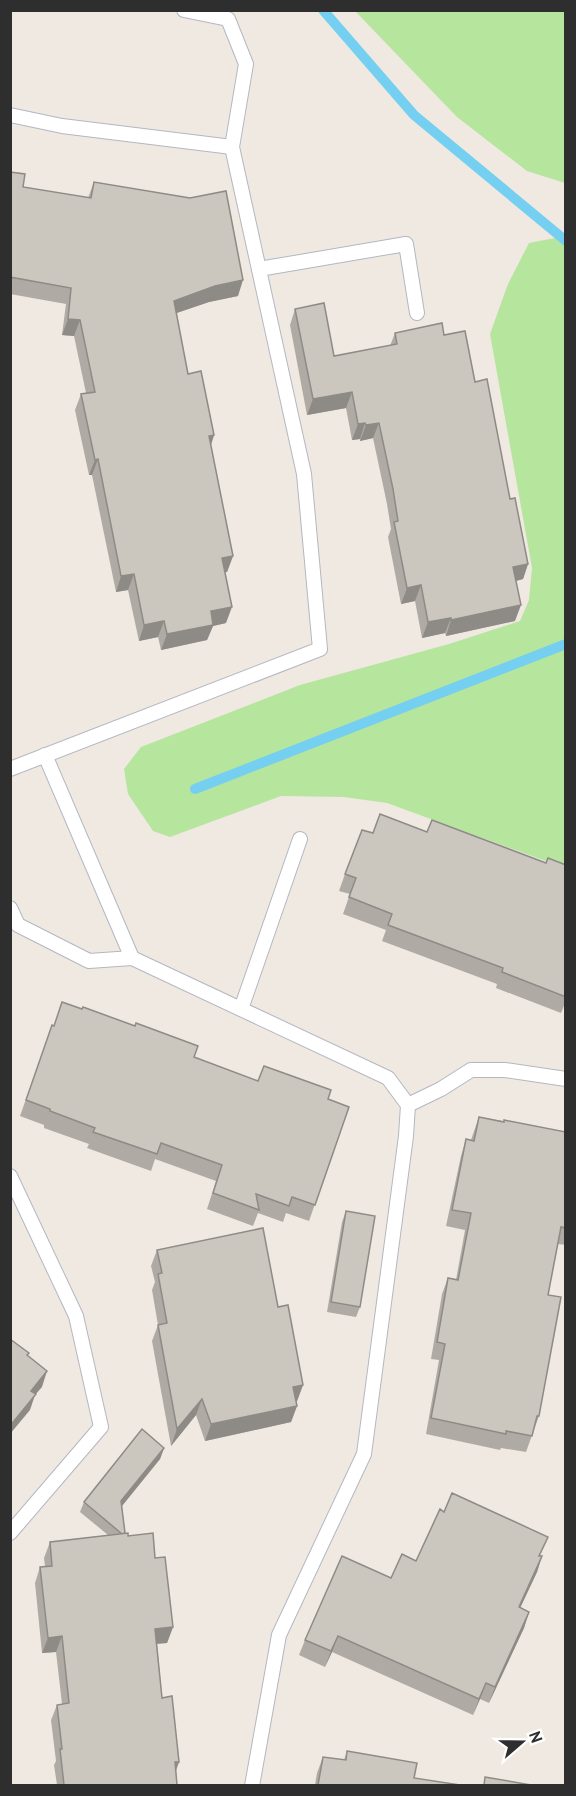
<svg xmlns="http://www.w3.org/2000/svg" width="576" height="1796" viewBox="0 0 576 1796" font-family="'PT Sans',sans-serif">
<rect width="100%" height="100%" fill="#efe9e1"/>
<g fill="#b6e59e">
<polygon points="355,11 565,11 565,183 527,171 457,117"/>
<polygon points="565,236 565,868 387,803 344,797 281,796 170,837 153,831 128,794 124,769 141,747 300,685 449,644 520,621 529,600 532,568 490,334 508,284 529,243"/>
</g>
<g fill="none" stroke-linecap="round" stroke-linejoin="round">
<g stroke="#75cff0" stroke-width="10">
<polyline points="323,10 414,115 566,241"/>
<polyline points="195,789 566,644"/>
</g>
<defs>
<g id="lane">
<polyline points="10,115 62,126 232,147"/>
<polyline points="259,269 406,244 417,313"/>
<polyline points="45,755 132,958 388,1078 408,1105 406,1136 364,1454 279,1635 252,1786"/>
<polyline points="10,769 320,649 304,474 232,147 246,64 228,19 184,10"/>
<polyline points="10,908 18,925 89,961 132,958"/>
<polyline points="241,1009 300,839"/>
<polyline points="408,1105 441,1089 471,1070 505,1070 566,1079"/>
<polyline points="10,1176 76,1316 101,1427 10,1533"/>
</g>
</defs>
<use href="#lane" stroke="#b4b7c1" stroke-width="16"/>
<use href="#lane" stroke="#fff" stroke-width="14"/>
</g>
<g fill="#afaba4">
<polygon points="10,172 23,187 88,198 94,182 238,296 209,302 176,313 188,374 214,435 211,445 233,556 227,572 225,572 226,623 213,626 207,640 161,650 158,637 139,641 128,590 116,592 92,475 89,475 75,410 81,394 86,393 74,336 62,335 66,304 10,294"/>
<polygon points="295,309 334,356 390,346 395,333 444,335 475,382 510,499 528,564 523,579 516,581 515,621 446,636 445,633 422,638 415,601 401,604 388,537 391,529 387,504 373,438 360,441 360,439 352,440 346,408 307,415 290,325"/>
<polygon points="427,832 546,863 566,865 566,1001 561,1013 496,988 497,984 382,941 386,930 343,914 350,894 339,891 345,874 373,833"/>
<polygon points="52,1025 194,1057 258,1081 328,1099 349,1107 309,1221 286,1213 283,1222 258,1213 253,1226 207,1209 216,1181 155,1159 151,1171 87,1148 89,1144 44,1128 44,1125 20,1116"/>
<polygon points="479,1117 566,1132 566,1245 558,1244 548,1295 539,1416 526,1452 501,1448 500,1450 426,1434 439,1360 431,1359 442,1294 448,1278 456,1280 465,1230 446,1226 461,1156 466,1139 471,1140 473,1134"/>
<polygon points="346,1211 360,1307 356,1317 327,1312 342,1222"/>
<polygon points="157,1250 278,1307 303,1385 297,1401 296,1402 297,1406 291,1422 205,1441 196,1415 171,1446 152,1341 158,1325 152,1290 155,1282 151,1266"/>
<polygon points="164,1448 160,1459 122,1506 125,1533 155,1558 173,1627 167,1643 157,1644 162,1698 179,1762 176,1771 177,1785 57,1785 54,1765 56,1761 51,1720 57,1705 62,1704 56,1652 42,1653 35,1583 40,1567 45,1566 44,1558 50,1542 108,1535 80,1512 84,1502"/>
<polygon points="444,1512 542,1556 537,1572 520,1608 529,1612 524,1628 489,1703 480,1699 473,1715 332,1652 325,1667 299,1655 305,1640 416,1561"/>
<polygon points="347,1751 414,1778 460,1785 315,1785 317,1773 323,1757 344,1760"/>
</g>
<g fill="#8e8b86">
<polygon points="243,280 238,296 209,302 168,316 174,301 215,286"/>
<polygon points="68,319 80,320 74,336 62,335"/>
<polygon points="352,392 346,408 307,415 313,399"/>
<polygon points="365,423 360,439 352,440 358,424"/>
<polygon points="379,423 373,438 360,441 366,425"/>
<polygon points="214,435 209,451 209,436"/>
<polygon points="98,459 92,475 89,475 95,460"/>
<polygon points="233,556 227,572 216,574 222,558"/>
<polygon points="528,564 523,579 508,583 513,567"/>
<polygon points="134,574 128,590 116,592 121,576"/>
<polygon points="421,585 415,601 401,604 407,588"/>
<polygon points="521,605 515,621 446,636 451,620"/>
<polygon points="232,607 226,623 213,626 207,640 161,650 167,634 211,611"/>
<polygon points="451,618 445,633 422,638 428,622"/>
<polygon points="164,621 158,637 139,641 144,625"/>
<polygon points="47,1371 42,1387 35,1395 30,1410 10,1434 10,1426 31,1391"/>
<polygon points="303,1385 297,1401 287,1403 293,1387"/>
<polygon points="202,1399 196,1415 171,1446 177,1429"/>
<polygon points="297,1406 291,1422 205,1441 211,1424"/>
<polygon points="164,1448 160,1459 117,1512 121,1501"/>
<polygon points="542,1556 537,1572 513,1623 519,1607"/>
<polygon points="529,1612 524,1628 489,1703 495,1687"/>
<polygon points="173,1627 167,1643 149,1644 155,1629"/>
<polygon points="62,1636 56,1652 42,1653 48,1638"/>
<polygon points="338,1636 332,1652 325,1667 331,1651"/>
<polygon points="486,1683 480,1699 473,1715 479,1699"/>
<polygon points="175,1762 179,1762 173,1777"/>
</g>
<g fill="#cbc7bf" stroke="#8e8b86" stroke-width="1.5">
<polygon points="10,172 25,174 23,187 91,198 94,182 190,198 226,191 243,280 215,286 174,301 188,374 201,371 214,435 209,436 233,556 222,558 232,607 211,611 213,625 167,634 164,621 144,625 134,574 121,576 98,459 95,460 81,394 95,392 80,320 68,319 71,288 10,277"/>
<polygon points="324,303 334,356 397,344 395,333 442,323 444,335 465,331 475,382 487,379 510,499 515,498 528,564 513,567 521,605 451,620 451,618 428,622 421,585 407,588 394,522 398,521 393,489 379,423 366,425 365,423 358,424 352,392 313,399 295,309"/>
<polygon points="380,814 427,832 432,820 546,863 548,858 566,865 566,997 502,972 503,968 388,925 392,914 349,897 356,878 345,874 362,830 373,833"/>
<polygon points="62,1002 82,1009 83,1007 135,1026 136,1023 198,1046 194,1057 258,1081 264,1066 331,1090 328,1099 349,1107 315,1205 292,1197 289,1206 256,1194 259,1210 213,1193 222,1165 161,1143 157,1154 93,1132 95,1128 50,1111 50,1109 26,1100 52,1025 54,1026"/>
<polygon points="479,1117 504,1122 504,1120 566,1132 566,1228 561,1227 548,1295 561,1297 539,1416 537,1416 532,1436 506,1431 506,1434 431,1418 445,1344 437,1342 448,1278 458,1280 471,1213 452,1210 466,1139 474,1141"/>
<polygon points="346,1211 375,1216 360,1307 331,1302"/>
<polygon points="263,1228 278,1307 288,1305 303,1385 293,1387 297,1406 211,1424 202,1399 177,1429 158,1325 167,1323 158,1274 162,1273 157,1250"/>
<polygon points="10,1339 29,1353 27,1355 47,1371 31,1391 36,1394 10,1426"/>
<polygon points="142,1429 164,1448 121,1501 125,1533 122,1534 84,1502"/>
<polygon points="452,1493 548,1537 539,1556 542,1556 519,1607 529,1612 495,1687 486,1683 479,1699 338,1636 331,1651 305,1640 342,1556 391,1578 402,1554 416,1561 440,1509 444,1512"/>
<polygon points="128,1533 128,1536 153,1533 155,1558 165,1557 173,1627 155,1629 162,1698 172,1696 179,1762 175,1762 177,1785 64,1785 60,1749 62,1749 57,1705 69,1703 62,1636 48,1638 40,1567 52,1566 50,1542"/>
<polygon points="347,1751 417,1763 414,1778 460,1785 318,1785 323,1757 346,1760"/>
<polygon points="485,1777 531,1785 484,1785"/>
</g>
<rect width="576" height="1796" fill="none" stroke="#2e2e2e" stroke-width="24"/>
<g transform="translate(522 1742) rotate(70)" stroke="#ffffff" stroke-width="4.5" paint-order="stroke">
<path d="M0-4.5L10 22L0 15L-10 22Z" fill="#2e2e2e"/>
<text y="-9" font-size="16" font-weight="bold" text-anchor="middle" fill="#2e2e2e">N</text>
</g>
</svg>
